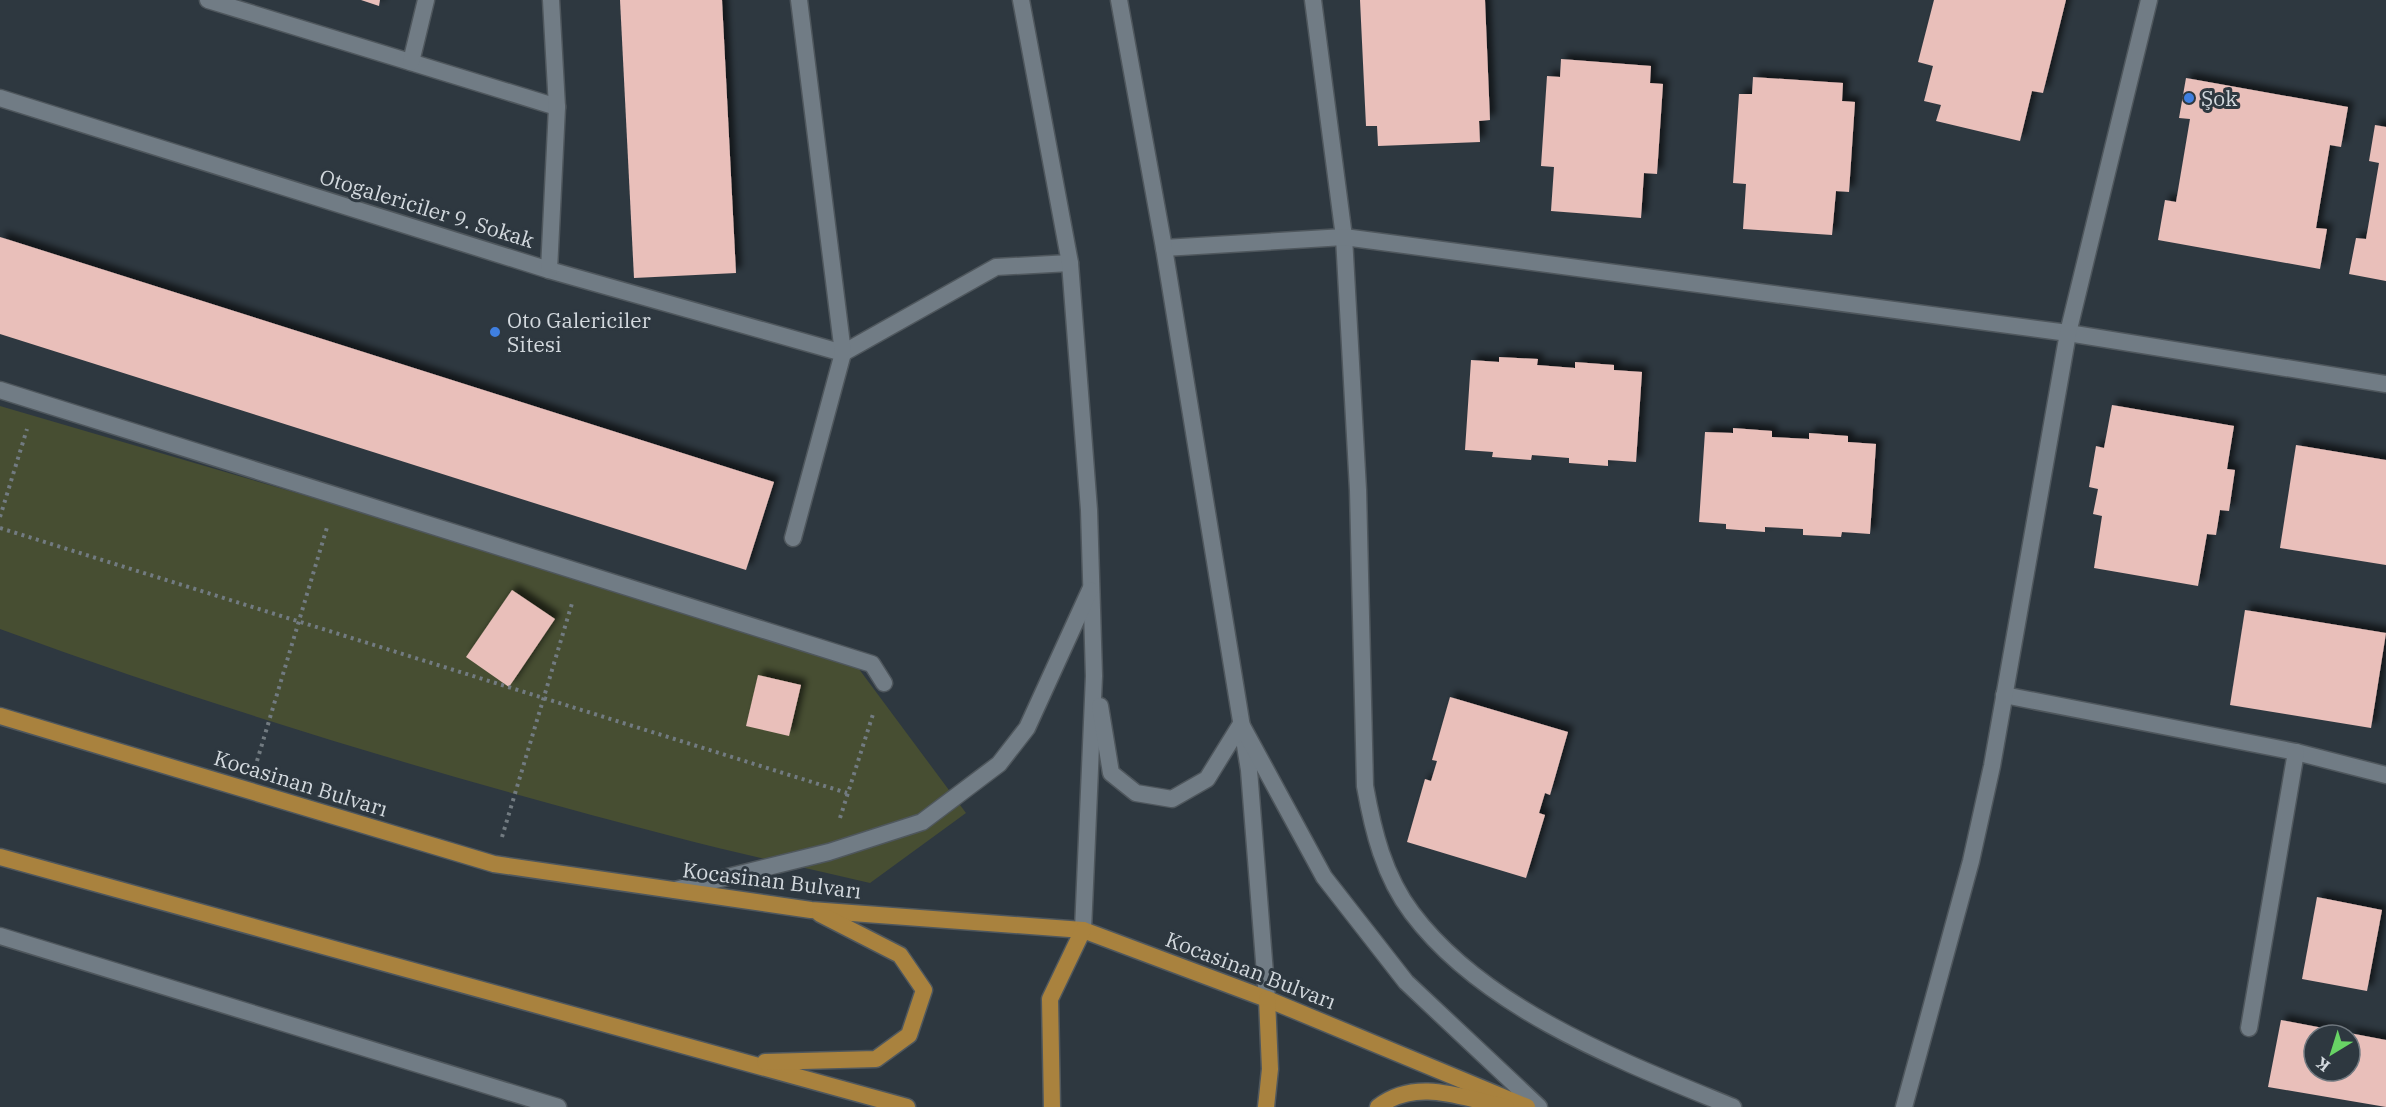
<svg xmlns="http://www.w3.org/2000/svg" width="2386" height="1107" viewBox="0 0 2386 1107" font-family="'IBM Plex Serif',serif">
<defs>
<filter id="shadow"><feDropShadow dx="5.5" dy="-5.5" stdDeviation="3" flood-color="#0009"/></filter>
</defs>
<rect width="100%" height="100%" fill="#2e3840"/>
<path fill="#474e32" d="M0,406L754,627L853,661L966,813L870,883C805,868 740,854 675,837C447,778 221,710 0,629Z"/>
<g fill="#e9bfba" fill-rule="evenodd" filter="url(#shadow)">
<polygon points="361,0 380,0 379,6"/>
<polygon points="620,0 722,0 736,273 634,278"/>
<polygon points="1360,0 1485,0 1490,120 1479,121 1480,142 1378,146 1377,126 1366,126"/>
<polygon points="1934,0 2066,0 2043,93 2032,91 2020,141 1936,121 1941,105 1924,101 1933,66 1918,62"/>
<polygon points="1561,59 1651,66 1650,83 1663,84 1657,174 1644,173 1641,218 1551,211 1554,167 1541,166 1547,76 1560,77"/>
<polygon points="1753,77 1843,83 1842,101 1855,102 1849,192 1836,191 1832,235 1743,229 1746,184 1733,183 1739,94 1752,94"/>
<polygon points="2186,78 2348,107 2341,147 2330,145 2316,228 2327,229 2320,269 2158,240 2165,200 2176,202 2190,119 2179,118"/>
<polygon points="2375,125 2386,127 2386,281 2349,274 2356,238 2366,239 2379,163 2369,161"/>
<polygon points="0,237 774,482 746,570 0,334"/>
<polygon points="1499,357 1538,359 1537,365 1575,368 1575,362 1614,365 1614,370 1642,372 1636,462 1608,460 1608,466 1569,463 1569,458 1532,455 1531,460 1492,457 1493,452 1465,450 1471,360 1499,362"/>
<polygon points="2112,405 2234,426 2227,469 2235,470 2229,511 2220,510 2216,535 2207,534 2198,586 2094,568 2102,516 2093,514 2098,489 2089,487 2096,446 2104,448"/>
<polygon points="1733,428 1772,431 1772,437 1809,439 1809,433 1848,436 1848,442 1876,444 1870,534 1842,532 1841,537 1803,535 1803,529 1765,527 1765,532 1726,529 1726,524 1699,522 1705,432 1733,433"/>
<polygon points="2296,445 2386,460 2386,565 2280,548"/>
<polygon points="512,590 555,619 509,687 466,657"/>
<polygon points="2245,610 2386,633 2371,728 2230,705"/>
<polygon points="758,675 801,685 789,736 746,726"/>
<polygon points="1450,697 1568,732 1550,795 1545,793 1539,813 1545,815 1526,878 1407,842 1425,779 1431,781 1437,761 1432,760"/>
<polygon points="2317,897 2382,910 2367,991 2302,979"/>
<path d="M2281,1020L2386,1040V1107L2268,1087ZM2314,1035H2350V1071H2314Z"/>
</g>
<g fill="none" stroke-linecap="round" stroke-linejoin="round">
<defs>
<g id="minor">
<polyline points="208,0 557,107"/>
<path d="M1313,0L1344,237L1358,490L1365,786C1373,831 1384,876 1412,913C1485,1010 1623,1062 1733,1107"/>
<polyline points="411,62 426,0"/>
<polyline points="0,98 549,270 843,353 996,267 1070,263"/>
<polyline points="1164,248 1344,237 2068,333 2386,384"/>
<polyline points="549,270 557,107 551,0"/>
<polyline points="0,390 872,664 884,683"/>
<polyline points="793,538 843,353 799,0"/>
<polyline points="2004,695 2296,752 2386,775"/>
<polyline points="0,936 558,1107"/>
<polyline points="2249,1028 2296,752"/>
<polyline points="1904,1107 1971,861 1992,766 2068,333 2149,0"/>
</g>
<g id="tertiary">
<polyline points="1021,0 1070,263 1089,510 1094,676 1083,930"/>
<polyline points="1119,0 1164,248 1249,770 1267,999"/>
<polyline points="1100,706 1111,773 1136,793 1172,799 1207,779 1241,724 1324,877 1406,982 1539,1107"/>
<polyline points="675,890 829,852 922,822 999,764 1027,728 1090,590"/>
</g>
<g id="trunk">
<polyline points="0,716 494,864 811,910 1083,930 1267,999 1527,1107"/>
<polyline points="0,857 907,1107"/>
<polyline points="765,1062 876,1059 909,1035 924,990 900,955 820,914"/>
<polyline points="1052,1107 1050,999 1083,930"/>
<polyline points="1266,1107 1270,1069 1267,999"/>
<path d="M1378,1107C1416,1077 1463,1098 1506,1107"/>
</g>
</defs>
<use href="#minor" stroke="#4f575d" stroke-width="19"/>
<use href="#tertiary" stroke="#4f575d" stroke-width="19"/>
<use href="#trunk" stroke="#4f575d" stroke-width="19"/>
<g stroke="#727b81" stroke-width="4" stroke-dasharray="3 4.5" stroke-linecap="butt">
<polyline points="0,517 27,429"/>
<polyline points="0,528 847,793"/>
<polyline points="257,761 328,524"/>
<polyline points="840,818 874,711"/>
<polyline points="502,837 573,600"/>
</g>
<use href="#minor" stroke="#717c85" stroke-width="16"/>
<use href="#tertiary" stroke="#717c85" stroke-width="16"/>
<use href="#trunk" stroke="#a9823e" stroke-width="16"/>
</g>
<g fill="#3f7fe0" stroke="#2e3840" stroke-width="2">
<circle cx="2189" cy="98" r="6"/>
<circle cx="495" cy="332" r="6"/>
</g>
<g text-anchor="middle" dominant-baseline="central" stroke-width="6" stroke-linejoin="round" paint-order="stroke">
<g font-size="21" fill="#d3d9de" stroke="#2e3840" text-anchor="start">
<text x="2201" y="98">Şok</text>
<text x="507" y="320">Oto Galericiler<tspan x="507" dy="24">Sitesi</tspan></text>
</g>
<g font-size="21" fill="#d3d9de" stroke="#2e3840">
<text transform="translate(427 208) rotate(17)">Otogalericiler 9. Sokak</text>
<text transform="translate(301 783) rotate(17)">Kocasinan Bulvarı</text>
<text transform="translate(772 880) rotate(7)">Kocasinan Bulvarı</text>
<text transform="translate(1251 970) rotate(21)">Kocasinan Bulvarı</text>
</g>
</g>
<g transform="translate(2332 1053) rotate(218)"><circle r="28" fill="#2e3840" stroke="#70787f" stroke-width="1.5"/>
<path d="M0-4.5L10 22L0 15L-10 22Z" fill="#68d465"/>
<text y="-9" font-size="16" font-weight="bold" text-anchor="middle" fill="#d3d9de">K</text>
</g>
</svg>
